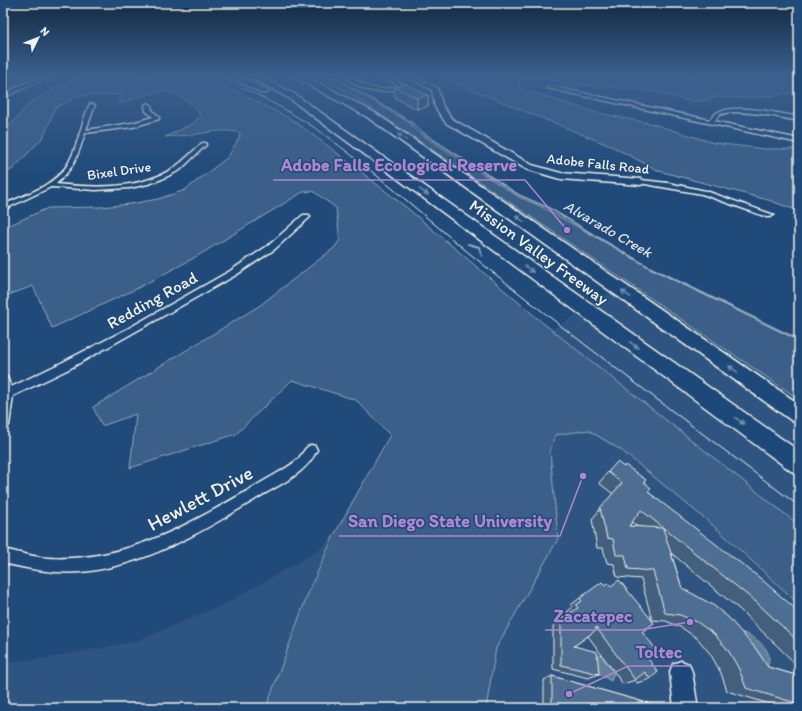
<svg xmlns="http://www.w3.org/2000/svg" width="802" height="711" viewBox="0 0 802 711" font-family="Itim,sans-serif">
<rect width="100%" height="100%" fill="#1f4a7a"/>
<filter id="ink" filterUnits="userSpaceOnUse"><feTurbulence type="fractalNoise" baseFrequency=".025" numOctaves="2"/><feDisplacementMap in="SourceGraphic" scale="8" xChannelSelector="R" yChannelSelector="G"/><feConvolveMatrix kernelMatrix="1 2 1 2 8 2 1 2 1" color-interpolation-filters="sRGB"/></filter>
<g filter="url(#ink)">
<polygon fill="#2d5581" points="649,267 799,337 799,708 3,708 3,662 42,659 136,641 225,604 319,550 334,535 390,435"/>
<g fill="#3a5f88" stroke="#97a8b8">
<polygon points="4,76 41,76 3,91 3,77"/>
<path d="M84,76H209L215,78L225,86L291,119L328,146L412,212L543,323L799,525V604L715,527L621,450L588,430L555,435L550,452L558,539L496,648L486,708H266L307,596L334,535L390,435L356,400L292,380L236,434L130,468L136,414L102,426L93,407L259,306L334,248L340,240L336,208L313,191L303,192L194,258L136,289L52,328L33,286L3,297V228L48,208L101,207L130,204L158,199L185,190L228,157L239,138L240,133C223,128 208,133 190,135C182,136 173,136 165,137L194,123L200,115C193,105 183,95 171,92C160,89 129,100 118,104L121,94L78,96L55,108L44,136L14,168L3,176V133L31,102L60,86Z"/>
<polygon points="320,76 330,76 410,123 416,131 519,197 540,206 671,279 799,340 799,399 353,96"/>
<path d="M438,76H799V92L752,98L716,97C694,108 667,93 644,90C619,88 593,86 568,83C551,80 537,77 519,79V87L527,91L598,113L653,124L714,143L765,149H799V211L768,200L659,171L613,147Z"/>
</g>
<g fill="#627e9d" stroke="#9cacbb">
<path d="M737,631C753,635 776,649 767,667Z"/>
<polygon points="595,655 600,655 614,672 611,681 596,672"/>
</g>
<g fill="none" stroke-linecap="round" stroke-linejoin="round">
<polyline stroke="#9cacbb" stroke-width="1.5" points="332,76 411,122 420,131 519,195 549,208 601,239"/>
<g stroke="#9cacbb" stroke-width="2">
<polyline points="599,238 649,267 799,340"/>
<polyline points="468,244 479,247 482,256"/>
</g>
<defs>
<g id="street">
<polygon points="44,76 50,76 3,98 3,95 23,84"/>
<path d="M344,76L352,77L369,76L355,80C373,90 380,91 400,86L381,76H387L409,87C406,89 404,87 401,88C377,95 363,92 344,76Z"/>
<path d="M549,86L710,120C713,116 716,112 721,111C745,105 776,113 799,117V121C784,118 730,106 718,116C718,116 715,121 714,121L799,139V143L547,88Z"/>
<path d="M148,103L151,105L152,110L159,117V119L133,127L85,133C77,157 75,167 56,184C94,188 141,190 175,167C185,160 193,151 202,143H206V145L180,170L162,179L148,184L130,188L96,190L51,187L3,210V205C25,195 57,185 69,162C79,144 81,122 90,104L95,105L86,130L132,123L153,117L146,111L145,105Z"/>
<polygon points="641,180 668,183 706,191 774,215 770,217 767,217 702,194 639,183 638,182"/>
<polygon points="303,215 309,215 310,217 275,249 236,275 69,369 13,396 9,425 7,428 3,430 3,376 7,377 11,387 61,363 129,328 230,271 269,245"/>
<path d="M311,445L315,446L317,450C306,474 280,484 259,497C205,530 146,566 81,572C54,574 29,569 3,563V549C18,552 32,557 48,558C131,563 200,518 269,478C279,472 291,466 299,458C303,453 305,447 311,445Z"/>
</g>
<g id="secondary">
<polygon points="406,76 414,76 437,88 443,107 452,119 532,165 561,173 641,179 646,182 641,185 560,179 526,169 446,123 435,107 432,90"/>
<polygon points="681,661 689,664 692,672 698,708 674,708 670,672 673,664"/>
</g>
<g id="highway">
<polygon points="228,76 239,76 269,91 267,93 261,93"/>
<polygon points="249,76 260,76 296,95 799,451 799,474 791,471 290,99"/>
<polygon points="292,76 303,76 327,87 375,113 799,404 799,424 792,421 367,117"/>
</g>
</defs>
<use href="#street" stroke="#f4f1e8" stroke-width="3"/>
<use href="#secondary" stroke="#f4f1e8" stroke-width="3"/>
<use href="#highway" stroke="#f4f1e8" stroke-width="3"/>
<use href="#street" fill="#1f4a7a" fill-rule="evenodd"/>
<use href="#secondary" fill="#1f4a7a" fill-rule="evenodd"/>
<use href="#highway" fill="#1f4a7a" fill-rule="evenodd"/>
<path stroke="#f4f1e8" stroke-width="1" d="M219,76C253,93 287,109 318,130C378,173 432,224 490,270C591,351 695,428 799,506"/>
</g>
<g fill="#425f7e" stroke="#f4f1e8" fill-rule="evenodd">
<polygon points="395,87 428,95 428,106 417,109 395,98"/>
<path d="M608,472L644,482L648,492L799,612V667L739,609L671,553L682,588L768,667L799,676V708H783L727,691L721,673L711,655L698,639L682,628L666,621L652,620L641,579L617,577L614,564L607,563L603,548H597L592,519L613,494L599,483ZM632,522L638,527L629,526Z"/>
<polygon points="580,598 642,632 650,679 637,683 635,680 623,684 588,636 574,646 599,674 588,678 553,669 553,626 569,614 567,612 573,607 571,605"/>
<polygon points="552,676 665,708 544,708 544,680"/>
</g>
<polygon fill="#364d66" stroke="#f4f1e8" points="428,95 428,106 417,109 417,98"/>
<g fill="#4d6e92" stroke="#f4f1e8">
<polygon points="406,84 428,95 417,98 395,87"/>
<polygon points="617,462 624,467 625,465 646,480 644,482 651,488 648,492 760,578 799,612 799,642 756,602 641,510 629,526 663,528 682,588 713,605 728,617 756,649 768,667 799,676 799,704 746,688 739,669 728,650 714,634 697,622 680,615 665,613 653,571 628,569 625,555 616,555 613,539 607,538 600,508 622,483 608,472"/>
<polygon points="619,580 654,623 642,632 656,649 646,656 658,672 650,679 645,672 635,680 596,627 596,630 574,646 597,652 599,674 561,665 561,619 578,608 576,605 582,601 580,598 602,582 605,585 608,583 611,586"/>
<polygon points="552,676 665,708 552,708"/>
</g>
<defs><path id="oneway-solid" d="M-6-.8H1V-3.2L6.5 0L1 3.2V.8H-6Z"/></defs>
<g fill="#748da6">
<use href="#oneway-solid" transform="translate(402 137) rotate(-145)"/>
<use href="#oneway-solid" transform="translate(424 192) rotate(35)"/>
<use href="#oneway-solid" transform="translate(520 219) rotate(-145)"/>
<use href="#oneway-solid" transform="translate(529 269) rotate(37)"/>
<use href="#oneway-solid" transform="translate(626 294) rotate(-145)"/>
<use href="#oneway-solid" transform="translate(634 345) rotate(36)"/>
<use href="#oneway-solid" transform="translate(733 369) rotate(-145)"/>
<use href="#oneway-solid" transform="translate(740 421) rotate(36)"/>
</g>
</g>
<linearGradient id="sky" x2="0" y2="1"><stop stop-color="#112943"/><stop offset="0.43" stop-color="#3c608d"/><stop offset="1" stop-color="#3c608d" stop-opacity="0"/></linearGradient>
<rect width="802" height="176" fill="url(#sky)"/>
<g text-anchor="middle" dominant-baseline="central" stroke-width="3" stroke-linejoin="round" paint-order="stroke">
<g font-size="14" fill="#f4f1e8" stroke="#1f4a7a">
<text transform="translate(598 164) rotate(6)">Adobe Falls Road</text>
<text transform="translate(119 171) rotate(-8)">Bixel Drive</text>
</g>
<g font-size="15" font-style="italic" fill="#dee0dd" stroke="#1f4a7a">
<text transform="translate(608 229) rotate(30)">Alvarado Creek</text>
</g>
<g font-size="17" fill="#f4f1e8" stroke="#1f4a7a">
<text transform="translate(539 252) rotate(36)">Mission Valley Freeway</text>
<text transform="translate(152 300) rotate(-29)">Redding Road</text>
</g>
<g font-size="20" fill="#f4f1e8" stroke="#1f4a7a">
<text transform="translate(200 498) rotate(-28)">Hewlett Drive</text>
</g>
</g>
<path fill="none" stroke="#b185d1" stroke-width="1.5" d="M567 230L525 180H273M583 476L560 536H339M690 622L640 630H545M569 694L628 666H690"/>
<g fill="#b185d1" stroke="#1f4a7a" stroke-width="1.5">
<circle cx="567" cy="230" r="4"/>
<circle cx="583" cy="476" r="4"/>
<circle cx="690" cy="622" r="4"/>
<circle cx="569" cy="694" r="4"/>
</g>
<g font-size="18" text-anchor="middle" font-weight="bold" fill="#b185d1" stroke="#1f4a7a" stroke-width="3" stroke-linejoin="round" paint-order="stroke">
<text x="399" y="171">Adobe Falls Ecological Reserve</text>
<text x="450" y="527">San Diego State University</text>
<text x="593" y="622">Zacatepec</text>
<text x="659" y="658">Toltec</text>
</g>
<rect width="802" height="711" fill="none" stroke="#1f4a7a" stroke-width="16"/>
<rect x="8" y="8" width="786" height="695" fill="none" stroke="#f4f1e8" stroke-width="1.5" filter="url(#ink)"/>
<g transform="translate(38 38) rotate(47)" stroke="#1f4a7a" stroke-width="3" paint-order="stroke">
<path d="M0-3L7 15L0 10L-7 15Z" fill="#f4f1e8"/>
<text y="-6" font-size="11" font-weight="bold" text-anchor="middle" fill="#f4f1e8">N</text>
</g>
</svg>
